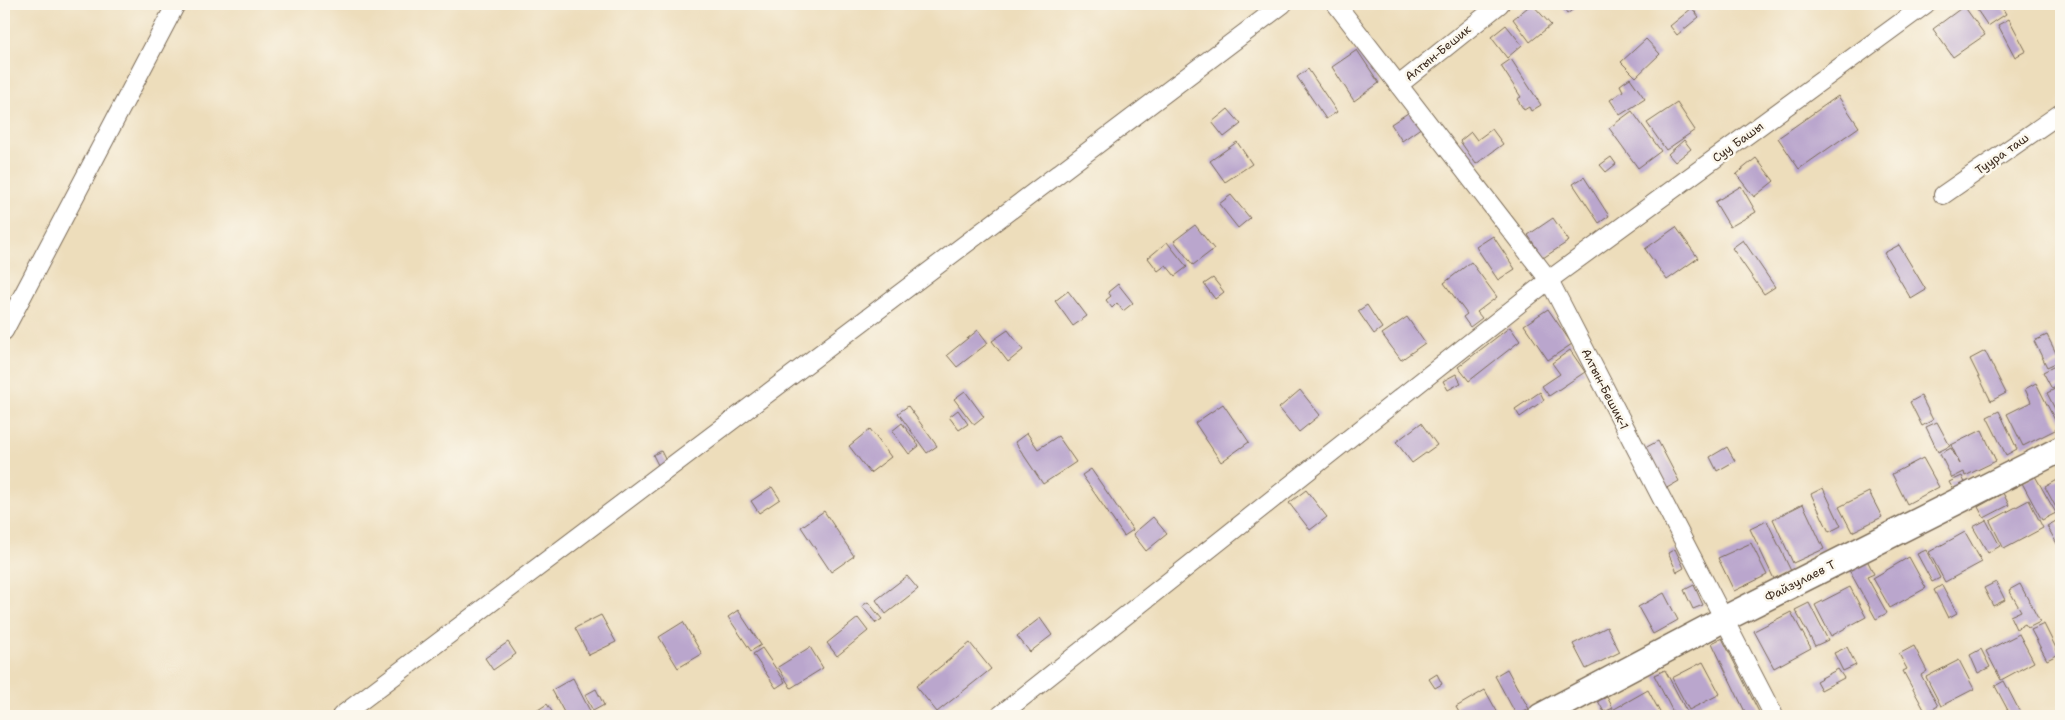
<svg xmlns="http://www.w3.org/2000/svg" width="2065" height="720" viewBox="0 0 2065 720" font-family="'Shantell Sans',sans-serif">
<rect width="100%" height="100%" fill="#fbf7ec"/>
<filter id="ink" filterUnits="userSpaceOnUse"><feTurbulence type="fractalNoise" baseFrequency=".02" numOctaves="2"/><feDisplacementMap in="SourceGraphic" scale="10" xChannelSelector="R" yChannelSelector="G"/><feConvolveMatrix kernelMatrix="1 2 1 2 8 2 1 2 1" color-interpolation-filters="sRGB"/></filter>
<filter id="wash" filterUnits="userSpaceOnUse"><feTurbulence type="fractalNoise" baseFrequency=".0096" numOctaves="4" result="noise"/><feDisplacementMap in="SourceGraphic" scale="20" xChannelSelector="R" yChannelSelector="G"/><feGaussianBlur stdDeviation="1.12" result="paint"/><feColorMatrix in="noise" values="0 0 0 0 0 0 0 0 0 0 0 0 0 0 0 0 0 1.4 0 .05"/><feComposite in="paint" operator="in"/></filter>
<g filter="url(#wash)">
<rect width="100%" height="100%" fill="#edddbb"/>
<g id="blocks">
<g fill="#baa6cd">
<polygon points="1532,4 1551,25 1530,42 1513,19"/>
<polygon points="1560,4 1580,4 1567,14"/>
<polygon points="1973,4 2000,4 2006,14 1988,26"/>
<polygon points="1964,6 1985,35 1953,57 1933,29"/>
<polygon points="1692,8 1699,17 1677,35 1670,26"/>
<polygon points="2009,19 2026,51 2015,57 1998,25"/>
<polygon points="1506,25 1522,45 1507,58 1491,37"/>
<polygon points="1646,39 1660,54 1636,77 1621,62"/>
<polygon points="1357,50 1379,83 1354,101 1332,67"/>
<polygon points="1511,59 1541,105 1531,111 1529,107 1524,110 1517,99 1521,97 1501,66"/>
<polygon points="1308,69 1337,112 1326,119 1297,77"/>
<polygon points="1630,78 1645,99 1620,115 1610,100 1623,91 1620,85"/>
<polygon points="1838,96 1859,127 1799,169 1778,138"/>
<polygon points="1677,103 1695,130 1666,150 1647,123"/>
<polygon points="1228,109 1241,124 1224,137 1212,122"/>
<polygon points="1411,111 1422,127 1402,141 1391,124"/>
<polygon points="1632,111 1661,151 1638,168 1609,128"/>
<polygon points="1492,129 1503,144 1476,164 1460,141 1471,132 1477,140"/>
<polygon points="1684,140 1691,149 1675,162 1668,154"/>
<polygon points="1237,142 1252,164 1225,182 1210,161"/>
<polygon points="1611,157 1616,164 1606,172 1600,165"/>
<polygon points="1756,158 1774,181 1754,197 1736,174"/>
<polygon points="1584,177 1609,216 1599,223 1573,184"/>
<polygon points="1741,186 1756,212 1730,227 1715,202"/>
<polygon points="1231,195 1250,218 1238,228 1219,204"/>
<polygon points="1553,218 1569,241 1543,258 1528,235"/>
<polygon points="1195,225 1214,249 1193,265 1174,241"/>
<polygon points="1676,227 1698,258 1667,280 1645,249"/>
<polygon points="1493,236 1515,269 1498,280 1476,247"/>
<polygon points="1743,240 1775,287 1764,294 1732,248"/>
<polygon points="1167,242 1187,267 1175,276 1166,265 1158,271 1148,258"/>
<polygon points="1899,245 1926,290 1911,299 1884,253"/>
<polygon points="1471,262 1497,297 1477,312 1482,318 1470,327 1463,317 1467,314 1444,283"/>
<polygon points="1213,278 1224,292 1215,299 1204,284"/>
<polygon points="1118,284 1133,303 1123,311 1117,303 1112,308 1106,300 1111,296 1108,292"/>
<polygon points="1068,291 1087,316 1073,326 1055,301"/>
<polygon points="1367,305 1382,328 1374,334 1358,311"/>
<polygon points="1548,309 1572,344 1548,360 1524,325"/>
<polygon points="1407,317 1425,343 1401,360 1382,334"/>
<polygon points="1510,327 1520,341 1469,381 1458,367"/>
<polygon points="978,330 988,343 957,367 947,355"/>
<polygon points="1008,330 1023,350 1008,362 992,341"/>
<polygon points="2047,335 2060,361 2047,367 2034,341"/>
<polygon points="1570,350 1585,372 1549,396 1542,386 1560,374 1552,363"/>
<polygon points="1985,351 2006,393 1991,401 1970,359"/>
<polygon points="2061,363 2061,384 2052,389 2043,372"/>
<polygon points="1456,374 1461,383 1448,390 1443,381"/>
<polygon points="2036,383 2059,428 2023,446 2007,414 2031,402 2025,389"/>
<polygon points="2061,386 2061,421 2047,393"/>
<polygon points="1300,390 1320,415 1299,432 1279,408"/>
<polygon points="965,391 984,417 974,425 954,399"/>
<polygon points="1540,392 1544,400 1520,417 1515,409"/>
<polygon points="1921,396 1933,420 1922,426 1910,402"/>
<polygon points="1223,404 1249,442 1221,462 1195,423"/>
<polygon points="908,406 937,446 927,453 898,413"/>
<polygon points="958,410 968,424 959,430 949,417"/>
<polygon points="1999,411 2017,449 2006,455 1987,417"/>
<polygon points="1937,422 1950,446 1938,452 1926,427"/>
<polygon points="902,423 919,446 909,454 892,431"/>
<polygon points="1421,423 1437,445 1412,463 1396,442"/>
<polygon points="870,429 891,457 870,473 849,446"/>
<polygon points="1982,430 1996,461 1965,476 1964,472 1952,478 1940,454 1951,448 1960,464 1951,445"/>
<polygon points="1027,433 1038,449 1058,436 1076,462 1043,484 1015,442"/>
<polygon points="1658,441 1679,481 1665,489 1643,449"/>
<polygon points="1727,447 1735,461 1717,471 1710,457"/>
<polygon points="661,451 668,465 660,469 653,455"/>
<polygon points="1923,458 1939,487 1907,504 1892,474"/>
<polygon points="1091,469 1133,530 1124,536 1082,475"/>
<polygon points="1962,476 1966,485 1954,491 1949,482"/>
<polygon points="2035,476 2056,513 2042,520 2022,483"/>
<polygon points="2061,478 2061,517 2045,487"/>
<polygon points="772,487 780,499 759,513 751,501"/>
<polygon points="1823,488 1841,526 1829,532 1811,494"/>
<polygon points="1306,490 1327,517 1310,530 1289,503"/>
<polygon points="1869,492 1882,517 1852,532 1839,507"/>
<polygon points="2003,493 2009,505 1984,518 1978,507"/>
<polygon points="2029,500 2043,528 2004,549 1990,521"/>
<polygon points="1803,504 1824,549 1793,563 1773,519"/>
<polygon points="824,511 854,556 831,572 801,527"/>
<polygon points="1153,517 1167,534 1146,551 1133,534"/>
<polygon points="1986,520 2000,546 1988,553 1973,527"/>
<polygon points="1767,521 1791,571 1774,579 1750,529"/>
<polygon points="2056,521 2061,529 2061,551 2047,526"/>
<polygon points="1965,532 1982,562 1945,582 1929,552"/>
<polygon points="1751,543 1767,575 1734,591 1718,558"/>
<polygon points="1675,549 1684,568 1677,572 1668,553"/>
<polygon points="1926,550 1940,578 1932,582 1917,554"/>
<polygon points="1909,557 1926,588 1890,608 1873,578"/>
<polygon points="1867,560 1874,574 1867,577 1887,613 1876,619 1849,570"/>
<polygon points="907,576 918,589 886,614 876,600"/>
<polygon points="1996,582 2005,600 1993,606 1984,588"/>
<polygon points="2020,584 2040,622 2028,628 2025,624 2016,629 2010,616 2021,611 2009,590"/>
<polygon points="1694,585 1703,605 1693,609 1684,590"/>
<polygon points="1942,585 1957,613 1948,618 1934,590"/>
<polygon points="1850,587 1866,617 1831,636 1815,605"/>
<polygon points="1664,593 1678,620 1653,634 1638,607"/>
<polygon points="868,602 882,619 876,623 862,606"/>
<polygon points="1809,603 1828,640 1815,646 1795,610"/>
<polygon points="738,610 761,645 751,651 728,617"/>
<polygon points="1791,612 1811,648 1774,668 1754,631"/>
<polygon points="601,615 616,642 589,655 575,628"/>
<polygon points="858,618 868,631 837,656 827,643"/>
<polygon points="1040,618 1052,635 1030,652 1017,636"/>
<polygon points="683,622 702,654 678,668 659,637"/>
<polygon points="2044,624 2059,654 2047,660 2031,630"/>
<polygon points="1607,627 1620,652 1586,669 1573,644"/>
<polygon points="2019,634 2034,662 2001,680 1986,651"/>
<polygon points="1722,638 1761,716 1747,716 1712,643"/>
<polygon points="508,642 516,654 493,670 485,658"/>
<polygon points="970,643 991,669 937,712 916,686"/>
<polygon points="1914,646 1927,671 1921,675 1938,706 1926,713 1903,671 1907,669 1899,654"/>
<polygon points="810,647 823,668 791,688 778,667"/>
<polygon points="1847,647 1856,665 1843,671 1834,653"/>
<polygon points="762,648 785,682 776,688 753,654"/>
<polygon points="1981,649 1990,667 1978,673 1970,655"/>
<polygon points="1959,660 1974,689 1941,706 1926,677"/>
<polygon points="1703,662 1720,694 1689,710 1672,678"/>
<polygon points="1507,669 1529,709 1517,716 1495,676"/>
<polygon points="1838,669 1844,678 1821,690 1816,681"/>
<polygon points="1665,670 1689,716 1675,716 1654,675"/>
<polygon points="1437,674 1442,684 1435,688 1429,679"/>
<polygon points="573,678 590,711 579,716 566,716 552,690"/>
<polygon points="2004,681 2022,716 2011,716 1995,686"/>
<polygon points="596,689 604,705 593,711 585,695"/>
<polygon points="1485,690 1499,715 1496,716 1461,716 1456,707"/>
<polygon points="1648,690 1662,716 1611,716 1609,712"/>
<polygon points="1607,697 1613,708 1604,712 1598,701"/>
<polygon points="547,704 555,716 529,716"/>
</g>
</g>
</g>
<g filter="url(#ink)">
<use href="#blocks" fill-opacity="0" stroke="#796955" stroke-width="1"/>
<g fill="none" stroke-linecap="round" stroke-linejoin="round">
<defs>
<g id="street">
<polyline points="1336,4 1549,280 1774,716"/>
<polyline points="1400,84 1500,4"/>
<polyline points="1943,195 2061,113"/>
<polyline points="4,331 176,4"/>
<polyline points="341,716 1283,4"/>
<polyline points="999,716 1549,280 1926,4"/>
</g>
<polyline id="secondary" points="1541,716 1724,619 2061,449"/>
</defs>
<use href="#street" stroke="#796955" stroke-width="20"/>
<use href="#secondary" stroke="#796955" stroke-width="28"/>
<use href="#street" stroke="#fff" stroke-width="18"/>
<use href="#secondary" stroke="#fff" stroke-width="25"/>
</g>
</g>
<g text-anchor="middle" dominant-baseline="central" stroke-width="5" stroke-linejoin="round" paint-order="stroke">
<g font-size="12" fill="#3b2a1e" stroke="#fbf7ec">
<text transform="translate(1438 53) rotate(-39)">Алтын-Бешик</text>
<text transform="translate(1738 142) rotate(-36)">Суу Башы</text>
<text transform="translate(2002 154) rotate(-35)">Туура таш</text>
<text transform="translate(1605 389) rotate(63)">Алтын-Бешик-1</text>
<text transform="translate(1800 581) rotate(-27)">Файзулаев Т</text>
</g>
</g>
<rect width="2065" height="720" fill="none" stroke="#fbf7ec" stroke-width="20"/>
</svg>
